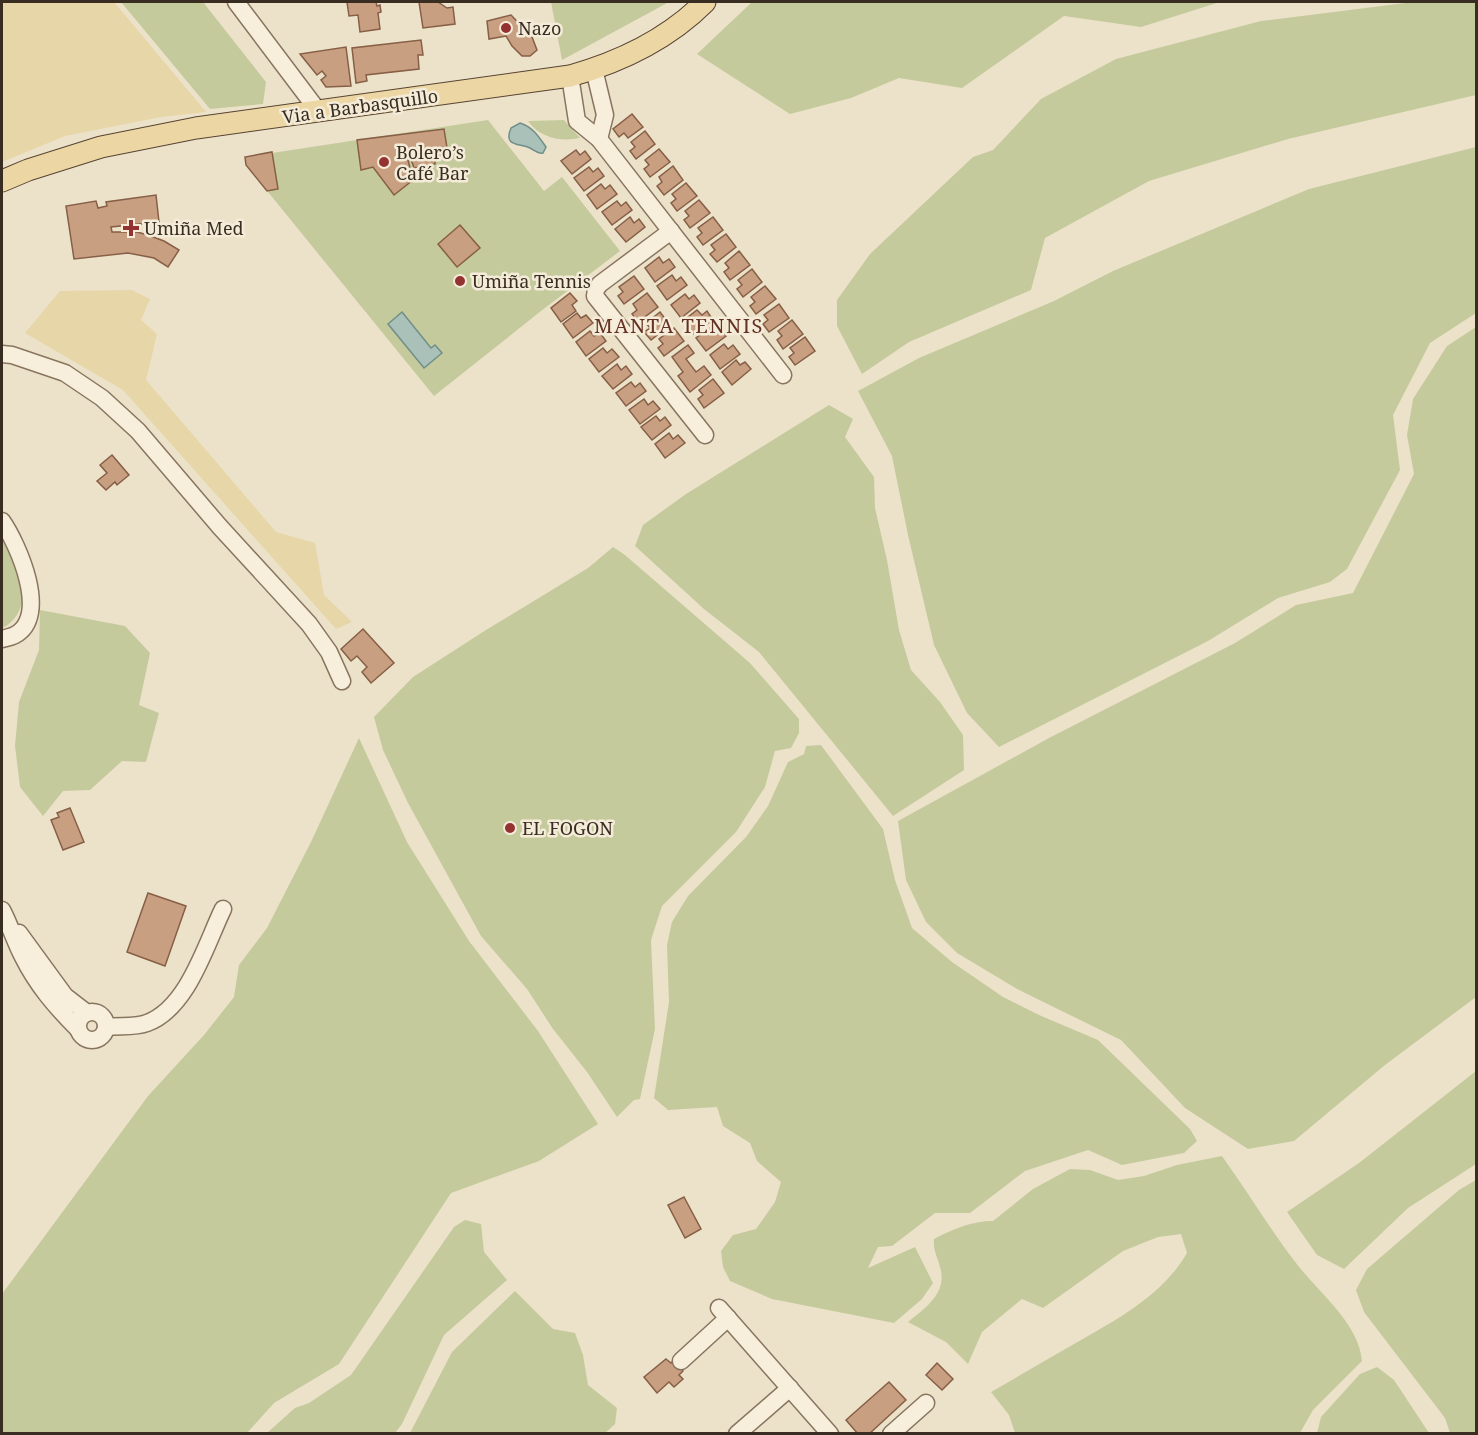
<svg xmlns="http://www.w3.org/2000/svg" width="1478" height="1435" viewBox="0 0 1478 1435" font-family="'Noto Serif',serif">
<rect width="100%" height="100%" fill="#ece2c9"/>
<g fill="#c5ca9d">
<polygon points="121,2 203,2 266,82 263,104 210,109"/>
<polygon points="551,2 669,2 562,60"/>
<polygon points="752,2 1220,2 1141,27 1064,16 962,88 899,78 851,98 790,114 697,54"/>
<polygon points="1413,2 1476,2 1476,95 1288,139 1149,181 1045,238 1031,290 909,342 862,374 837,326 837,300 870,254 973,157 993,150 1041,99 1116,59 1261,21"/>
<polygon points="488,120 544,191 562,177 620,251 541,311 434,396 246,165 245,157"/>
<path d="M564,120L580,138C560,142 540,138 528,121Z"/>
<polygon points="1476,147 1476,313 1430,343 1393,415 1400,470 1347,569 1330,582 1278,598 1208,641 999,747 967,713 934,645 908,535 892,456 858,391 919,358 1054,301 1113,271 1309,189"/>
<polygon points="1476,327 1476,997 1385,1065 1294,1141 1248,1149 1185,1108 1121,1040 1019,990 957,953 926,922 906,880 898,821 1049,738 1235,643 1296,605 1353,593 1414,474 1407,435 1413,399 1447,346"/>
<polygon points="829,405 853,419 845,437 874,477 875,508 887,560 899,630 911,670 940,702 963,735 964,770 893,816 759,652 704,609 635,546 643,525 686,494"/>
<path d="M2,534C12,561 35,581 18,613C15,619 8,626 2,628Z"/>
<polygon points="613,547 625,555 750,663 799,719 799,733 791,748 775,751 765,787 736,832 662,906 651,940 655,1029 640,1099 634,1100 617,1117 587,1072 553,1029 527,989 481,936 408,803 383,750 374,717 413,677 486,630 588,568"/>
<polygon points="40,610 125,626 150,653 139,705 159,713 146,762 122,761 90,790 63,791 43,816 20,787 15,746 19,702 39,650"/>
<polygon points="359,738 407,842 469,941 538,1031 598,1124 539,1161 451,1193 339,1364 274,1403 247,1433 2,1433 2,1294 148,1096 204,1035 234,997 239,965 267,928 311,842"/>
<polygon points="821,745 883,829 895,880 912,928 952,962 1003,997 1039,1015 1098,1040 1190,1129 1197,1141 1184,1153 1122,1165 1088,1150 1025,1171 970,1213 935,1213 892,1246 878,1247 868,1268 915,1247 933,1283 922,1299 894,1323 772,1299 730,1281 723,1267 721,1251 733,1235 756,1229 775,1202 781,1182 757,1161 750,1143 723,1126 717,1107 668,1110 654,1098 669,1002 667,945 672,922 688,896 746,837 768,806 788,762 804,754 806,746"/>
<polygon points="1476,1071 1476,1164 1408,1208 1344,1269 1317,1255 1287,1212 1359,1163"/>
<path d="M1222,1156C1247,1191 1270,1229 1296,1263C1318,1292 1359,1323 1362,1361L1313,1410L1300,1433H1015L1009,1415L991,1392C1019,1376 1046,1360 1074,1344C1116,1320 1162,1296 1187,1253L1181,1234L1158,1237L1123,1251L1043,1308L1022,1299L982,1332L968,1364L946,1342L908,1322C926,1308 948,1292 940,1267C937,1256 933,1250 934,1239C953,1229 972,1221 993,1221L1033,1189L1070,1169L1090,1170L1118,1180L1144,1176L1177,1165Z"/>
<polygon points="1476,1180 1476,1433 1450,1433 1445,1418 1364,1312 1356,1290 1367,1269 1459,1190"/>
<polygon points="465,1220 481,1224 484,1252 507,1280 444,1335 402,1424 395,1433 267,1433 295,1408 309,1403 351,1375 454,1227"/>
<polygon points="515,1291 553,1329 575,1333 583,1355 588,1385 617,1408 615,1424 604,1434 410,1433 452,1352"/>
<polygon points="1377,1367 1394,1380 1429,1433 1317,1433 1321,1417 1360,1374"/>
</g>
<g fill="#e6d6a8">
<polygon points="2,2 114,2 206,112 161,117 65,136 2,162"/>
<polygon points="132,290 150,299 141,320 157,334 146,380 276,532 315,543 324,595 352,622 336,629 123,390 25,333 60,291"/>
</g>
<g fill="#aac1ba" stroke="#708f88" stroke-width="1.5">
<path d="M520,123C533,127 539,137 546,147L543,153C537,154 536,151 530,148C519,143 503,147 511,128Z"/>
<polygon points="402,312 431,348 435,345 442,353 424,368 388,324"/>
</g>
<g fill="#c89f81" stroke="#865f46" stroke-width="1.5">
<polygon points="347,2 376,2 377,6 380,5 381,12 378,13 380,29 360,32 358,15 349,16"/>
<polygon points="419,2 438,2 447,8 453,7 455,24 423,28"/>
<polygon points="511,15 532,37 537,50 530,56 522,56 512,46 506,36 489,39 487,21"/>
<polygon points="421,40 423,55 418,55 419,69 366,75 367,81 356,83 352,48"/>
<polygon points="346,47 351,86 326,87 321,80 326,76 322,71 317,75 300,54"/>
<polygon points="632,114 643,127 628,138 624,133 619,137 613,129"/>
<polygon points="444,129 448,154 435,158 435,164 414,168 411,159 408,160 413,180 394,195 373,167 361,170 357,140"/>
<polygon points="645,131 655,144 636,159 630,151 635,147 631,142"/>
<polygon points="659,149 670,162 650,177 644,169 649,165 645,160"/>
<polygon points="576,150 580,155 585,151 591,159 572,174 561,161"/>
<polygon points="272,152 278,189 267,191 246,165 245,157"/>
<polygon points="673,166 683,180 664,195 657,186 662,182 659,177"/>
<polygon points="589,167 593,172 598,168 604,176 584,191 574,178"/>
<polygon points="686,183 697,196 677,211 671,203 676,199 672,194"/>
<polygon points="601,184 605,189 610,185 617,194 597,209 587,195"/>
<polygon points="156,195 159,222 111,227 112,232 137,232 148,235 164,241 179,250 168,267 154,258 128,253 74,259 66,206 96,201 98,208 107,206 106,202"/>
<polygon points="699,200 710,213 690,228 684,220 689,216 685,211"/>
<polygon points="617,201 621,206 626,202 632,210 612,225 602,212"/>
<polygon points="630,217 634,223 639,219 645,227 626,242 615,229"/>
<polygon points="713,217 723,230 703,245 697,237 702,233 698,228"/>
<polygon points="460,225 480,248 457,267 438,244"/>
<polygon points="726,234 736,247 717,262 710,254 715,250 711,245"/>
<polygon points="739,251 750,265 730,280 724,272 729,268 725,263"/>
<polygon points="659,257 663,263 669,259 675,267 655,282 645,268"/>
<polygon points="752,269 762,282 743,297 737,289 742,285 738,280"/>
<polygon points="672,275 676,281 681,277 687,285 667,300 657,286"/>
<polygon points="634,276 644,289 624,304 618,296 623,292 619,287"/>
<polygon points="765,286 776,299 756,314 750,306 755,302 751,297"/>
<polygon points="570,293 577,301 572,305 576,311 561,322 551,308"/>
<polygon points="647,293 658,307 638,322 632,314 637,310 633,304"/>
<polygon points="685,294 689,299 694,295 700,303 681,318 671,305"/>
<polygon points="779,304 789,318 769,332 763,324 768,320 764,315"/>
<polygon points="697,310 702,315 707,311 713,320 693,334 683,321"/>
<polygon points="660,312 670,325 651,340 644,332 650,328 646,323"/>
<polygon points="577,313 581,318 586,315 593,323 573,338 563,324"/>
<polygon points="792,320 803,334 783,349 777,340 782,336 778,331"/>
<polygon points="711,327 715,332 720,328 726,336 706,351 696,338"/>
<polygon points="674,328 684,341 664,356 658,348 663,344 659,339"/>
<polygon points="590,331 594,336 600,333 606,341 586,356 576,342"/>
<polygon points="805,337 815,351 795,365 789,357 794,353 790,348"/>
<polygon points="724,344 728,349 733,345 740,354 720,369 710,355"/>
<polygon points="688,345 694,353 686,359 696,372 704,366 711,375 690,392 678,376 683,372 672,357"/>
<polygon points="603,348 607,353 612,349 619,357 599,372 589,359"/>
<polygon points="736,360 740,365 745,362 751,369 732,385 722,372"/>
<polygon points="617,364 621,370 626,366 632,374 613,389 602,376"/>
<polygon points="713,379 724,393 704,408 698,399 703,395 699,390"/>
<polygon points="631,382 635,387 640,383 646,391 626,406 616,393"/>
<polygon points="644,399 648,405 653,401 660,409 640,424 629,410"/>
<polygon points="656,416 660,421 665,417 671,425 652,440 641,427"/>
<polygon points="669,433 673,439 678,435 685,443 665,458 655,444"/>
<polygon points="112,455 129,475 117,485 115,482 106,490 97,481 107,473 100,465"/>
<polygon points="363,629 394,663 371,683 362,672 367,667 357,656 351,661 341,649"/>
<polygon points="70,808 84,842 63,850 51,820 59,817 57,813"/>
<polygon points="148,893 186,906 165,966 127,952"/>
<polygon points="684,1197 701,1229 685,1238 668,1205"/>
<polygon points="666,1359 671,1363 674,1360 683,1371 679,1375 683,1379 674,1387 669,1382 657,1393 644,1377"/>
<polygon points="937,1363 953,1379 942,1390 926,1375"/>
<polygon points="889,1382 906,1400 869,1434 858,1434 846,1420"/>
</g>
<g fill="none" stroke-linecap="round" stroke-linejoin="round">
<defs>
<g id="minor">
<polyline points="236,2 319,112"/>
<polyline points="594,69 605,115 599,139"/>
<polyline points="570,76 577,121 599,139 783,375"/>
<polyline points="671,231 600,284 596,289 595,296 705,435"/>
<polyline points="2,354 12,355 65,373 102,398 138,431 220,527 309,624 329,652 342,681"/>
<path d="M2,521C18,544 50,616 15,635C11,637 6,638 2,639"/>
<path d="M2,910C10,925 15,942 23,957C37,985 55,1006 77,1028"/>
<polyline points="19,933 65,996 87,1013"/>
<circle cx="92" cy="1026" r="14"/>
<path d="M106,1027C120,1025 134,1028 147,1023C188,1008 206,944 223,909"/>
<polyline points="719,1308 830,1434"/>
<polyline points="681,1361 728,1318"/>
<polyline points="737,1434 790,1388"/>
<polyline points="891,1434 926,1403"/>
</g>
<path id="major" d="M2,181L28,170L101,147L196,128L570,76C620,62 668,39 705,2"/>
</defs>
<use href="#minor" stroke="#88755f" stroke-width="19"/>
<use href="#major" stroke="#564332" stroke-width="23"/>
<use href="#minor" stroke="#f7efdc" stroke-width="16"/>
<use href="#major" stroke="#ecd6a4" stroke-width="21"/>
</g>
<g fill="#943232" stroke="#f4ecd8" stroke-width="2">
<circle cx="506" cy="28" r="6"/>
<circle cx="384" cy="162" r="6"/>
<path d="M128 219h6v6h6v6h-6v6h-6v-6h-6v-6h6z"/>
<circle cx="460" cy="281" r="6"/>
<circle cx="510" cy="828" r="6"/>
</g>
<g text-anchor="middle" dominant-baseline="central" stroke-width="5" stroke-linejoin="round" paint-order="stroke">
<g font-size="18" fill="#392d21" stroke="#f4ecd8" text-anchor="start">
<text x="518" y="28">Nazo</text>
<text x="396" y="152">Bolero’s<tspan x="396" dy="21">Café Bar</tspan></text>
<text x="144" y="228">Umiña Med</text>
<text x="472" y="281">Umiña Tennis</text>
<text x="522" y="828">EL FOGON</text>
</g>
<g font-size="18" fill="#392d21" stroke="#f4ecd8">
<text transform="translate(360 106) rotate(-8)">Via a Barbasquillo</text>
</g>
<g font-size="20" letter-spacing="1.5" fill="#643123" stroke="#f4ecd8">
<text x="679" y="325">MANTA TENNIS</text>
</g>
</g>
<rect width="1478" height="1435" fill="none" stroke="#392d21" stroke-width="6"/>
</svg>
